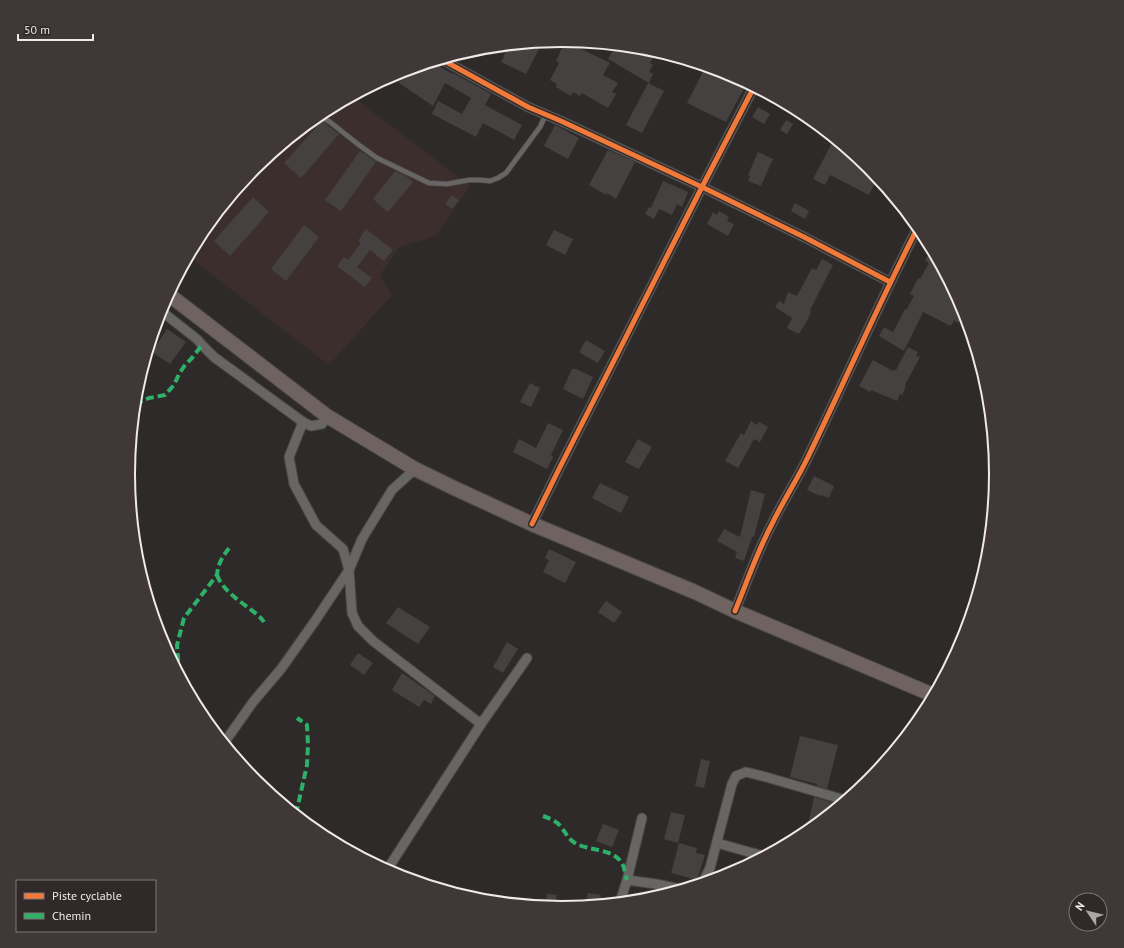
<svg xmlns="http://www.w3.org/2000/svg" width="1124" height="948" viewBox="0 0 1124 948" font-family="'PT Sans',sans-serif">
<rect width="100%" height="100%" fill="#2f2a2a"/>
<polygon fill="#3c2e2d" points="352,96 470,186 436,236 399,247 380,275 392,295 329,365 189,257 201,233 255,167 321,113"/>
<g fill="#454141">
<polygon points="565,41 610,63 603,75 618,83 612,92 616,94 608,108 582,93 580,96 573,92 571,96 556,87 557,84 550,80 559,63 556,61"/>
<polygon points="532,43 540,47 526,74 501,62 509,45"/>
<polygon points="616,45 647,48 657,51 650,63 653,65 649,72 653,74 649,83 608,59"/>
<polygon points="431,62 453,74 453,73 491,94 485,105 522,125 514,140 483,123 476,137 432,114 438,101 462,114 471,98 445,83 433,106 399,83 403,76 396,73"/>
<polygon points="706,66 728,73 747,83 726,122 687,103"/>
<polygon points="648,83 664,91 642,133 626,125"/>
<polygon points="758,107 770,114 764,124 752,117"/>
<polygon points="786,120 793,124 787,134 780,130"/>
<polygon points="322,121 339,134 301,178 284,163"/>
<polygon points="555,125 579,138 568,159 544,146"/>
<polygon points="834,139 869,167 877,178 869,195 830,175 825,185 813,179"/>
<polygon points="608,150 635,162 616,199 607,193 606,195 589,185"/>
<polygon points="360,151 376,162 341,211 325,200"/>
<polygon points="758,152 773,159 761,186 748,181 750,176 748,175"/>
<polygon points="395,171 406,176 413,182 388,212 373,199"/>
<polygon points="663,181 688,192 682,207 677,204 672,215 659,209 654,219 645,214 649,207 651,208"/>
<polygon points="452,195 459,200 452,209 445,204"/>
<polygon points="253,197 269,212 230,256 214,241"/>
<polygon points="795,203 809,211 805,219 791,211"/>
<polygon points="719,211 729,217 727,221 734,224 728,236 707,224 713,212 717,215"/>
<polygon points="304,225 319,237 286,281 271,269"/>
<polygon points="366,229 393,250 384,261 370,250 357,267 372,278 365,287 337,266 344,257 348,260 361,243 358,241"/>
<polygon points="554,230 573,239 565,255 546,245"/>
<polygon points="929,253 933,255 934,254 943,271 941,270 938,274 947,279 963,308 965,314 958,323 954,320 951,326 923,312 904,351 879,336 884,327 893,332 905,309 906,310 914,296 910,294 918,278 920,279 929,263 925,261"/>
<polygon points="822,259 833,265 810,310 811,311 808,319 799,334 787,328 792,318 775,307 779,301 784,304 788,292 797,296 812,268 816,270"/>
<polygon points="167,329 186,342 170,364 152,352"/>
<polygon points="586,340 605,351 598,363 580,353 580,350"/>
<polygon points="908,347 918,352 916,356 920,357 905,385 906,386 902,395 900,394 897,401 871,390 870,392 859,386 873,360 893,371 894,370 896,370"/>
<polygon points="572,369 576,369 593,377 583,399 563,389"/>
<polygon points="530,383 540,388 531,407 520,402"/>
<polygon points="751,421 757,425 759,422 768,427 760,442 754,439 738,468 725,461 741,433 744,435"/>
<polygon points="548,423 563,430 551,455 553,457 547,469 513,452 519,439 536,448"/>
<polygon points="638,439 652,447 639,469 625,462"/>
<polygon points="814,476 834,486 829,498 821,495 820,496 807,490"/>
<polygon points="600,483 629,497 621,513 592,498"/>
<polygon points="751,490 765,494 754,537 752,537 744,561 735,558 737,552 717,541 724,529 740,537"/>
<polygon points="549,549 576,562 565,583 543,572 549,560 545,558"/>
<polygon points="606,601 622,612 614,623 598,612"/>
<polygon points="398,607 430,627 418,644 386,623"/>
<polygon points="507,642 518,649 503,673 493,667"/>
<polygon points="358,653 373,663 364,675 350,665"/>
<polygon points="402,673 435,696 431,704 424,700 419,707 392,690"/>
<polygon points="800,736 838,745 827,789 817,786 817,784 790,777"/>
<polygon points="701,759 710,761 704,788 695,786"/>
<polygon points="814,797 837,804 836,808 814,826 808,825"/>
<polygon points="671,812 685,815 678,843 664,839"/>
<polygon points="603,824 619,830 612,847 596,841"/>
<polygon points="679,843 697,848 696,853 705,855 697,880 671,873"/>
<polygon points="588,893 601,895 600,904 585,906"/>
<polygon points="547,894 557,895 554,907 545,906"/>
</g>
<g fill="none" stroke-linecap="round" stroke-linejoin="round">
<defs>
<polyline id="lane" points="316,117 322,117 330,122 359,145 377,158 429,183 447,184 469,180 480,180 490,181 498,178 506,173 540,127 546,114"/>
<g id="street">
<polyline points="441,59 528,107 561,121 702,187 754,87"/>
<polyline points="160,310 198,340 202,345 214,357 303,422 311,426 322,424 327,416"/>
<polyline points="303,422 289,457 294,484 316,525 343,549 349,570 352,613 358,626 373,641 481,724"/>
<polyline points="532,524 558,471 702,187 804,237 890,282"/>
<path d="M735,611C747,582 757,552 772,524C783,501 797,480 808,457C845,381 879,303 918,227"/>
<polyline points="224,743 253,702 281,669 315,621 349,570 362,539 392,490 415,469"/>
<polyline points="717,843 763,856"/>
<polyline points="387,870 481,724 527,658"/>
<polyline points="627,880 642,818"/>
<polyline points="703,882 710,868 732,784 736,776 746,772 766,777 845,800"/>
<polyline points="620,902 627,880 656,884 680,889"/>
</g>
<polyline id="primary" points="168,294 327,416 415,469 454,488 532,524 695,592 735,611 933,695"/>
</defs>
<use href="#lane" stroke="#4a4747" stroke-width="6"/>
<use href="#street" stroke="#4a4747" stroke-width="11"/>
<use href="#primary" stroke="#4a4747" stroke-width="16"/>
<use href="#lane" stroke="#686565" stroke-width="4.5"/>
<use href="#street" stroke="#686565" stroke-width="9"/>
<use href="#primary" stroke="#6f6362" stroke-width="14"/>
<g stroke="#2db169" stroke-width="4" stroke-dasharray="8 4" stroke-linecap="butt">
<polyline points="135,404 149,398 165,395 174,385 179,374 185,365 192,358 202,345"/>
<path d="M217,575C222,589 238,600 250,609C255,613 260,616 264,622"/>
<path d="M179,673L177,645L184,618L217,575C218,563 223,556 230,547"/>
<polyline points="296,814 307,765 308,745 307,725 297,718"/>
<path d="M543,816C549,818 557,821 561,827C566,833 568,839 575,843C588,851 613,848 622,863C625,868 625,875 627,880"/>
</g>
<defs>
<g id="cycleway">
<polyline points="441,59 528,107 561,121 702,187 754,87"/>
<polyline points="532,524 558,471 702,187 804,237 890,282"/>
<path d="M735,611C747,582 757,552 772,524C783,501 797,480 808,457C845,381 879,303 918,227"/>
</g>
</defs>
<use href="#cycleway" stroke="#312928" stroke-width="8"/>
<use href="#cycleway" stroke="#f17a3a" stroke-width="5"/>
</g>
<path d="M0 0H1124V948H0ZM135 474a427 427 0 1 1 854 0a427 427 0 1 1-854 0Z" fill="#403837" fill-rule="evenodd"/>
<path fill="none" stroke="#efe9e9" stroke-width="2" d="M135 474a427 427 0 1 1 854 0a427 427 0 1 1-854 0Z"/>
<rect x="16" y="880" width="140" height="52" fill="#312928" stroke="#7d7675"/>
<rect x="24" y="893" width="20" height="6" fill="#f17a3a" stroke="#7d7675"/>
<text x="52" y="900" font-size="12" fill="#efe9e9">Piste cyclable</text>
<rect x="24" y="913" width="20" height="6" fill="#2db169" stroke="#7d7675"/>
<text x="52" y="920" font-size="12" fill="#efe9e9">Chemin</text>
<g transform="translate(1088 912) rotate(305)"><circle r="19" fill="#312928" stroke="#7d7675"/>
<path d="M0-3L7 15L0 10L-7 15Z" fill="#aca6a6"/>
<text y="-6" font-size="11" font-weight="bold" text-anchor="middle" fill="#efe9e9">N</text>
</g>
<path d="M18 34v6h75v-6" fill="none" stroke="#efe9e9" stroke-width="2"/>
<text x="24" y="34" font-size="12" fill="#efe9e9" stroke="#312928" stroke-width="3" paint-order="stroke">50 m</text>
</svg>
